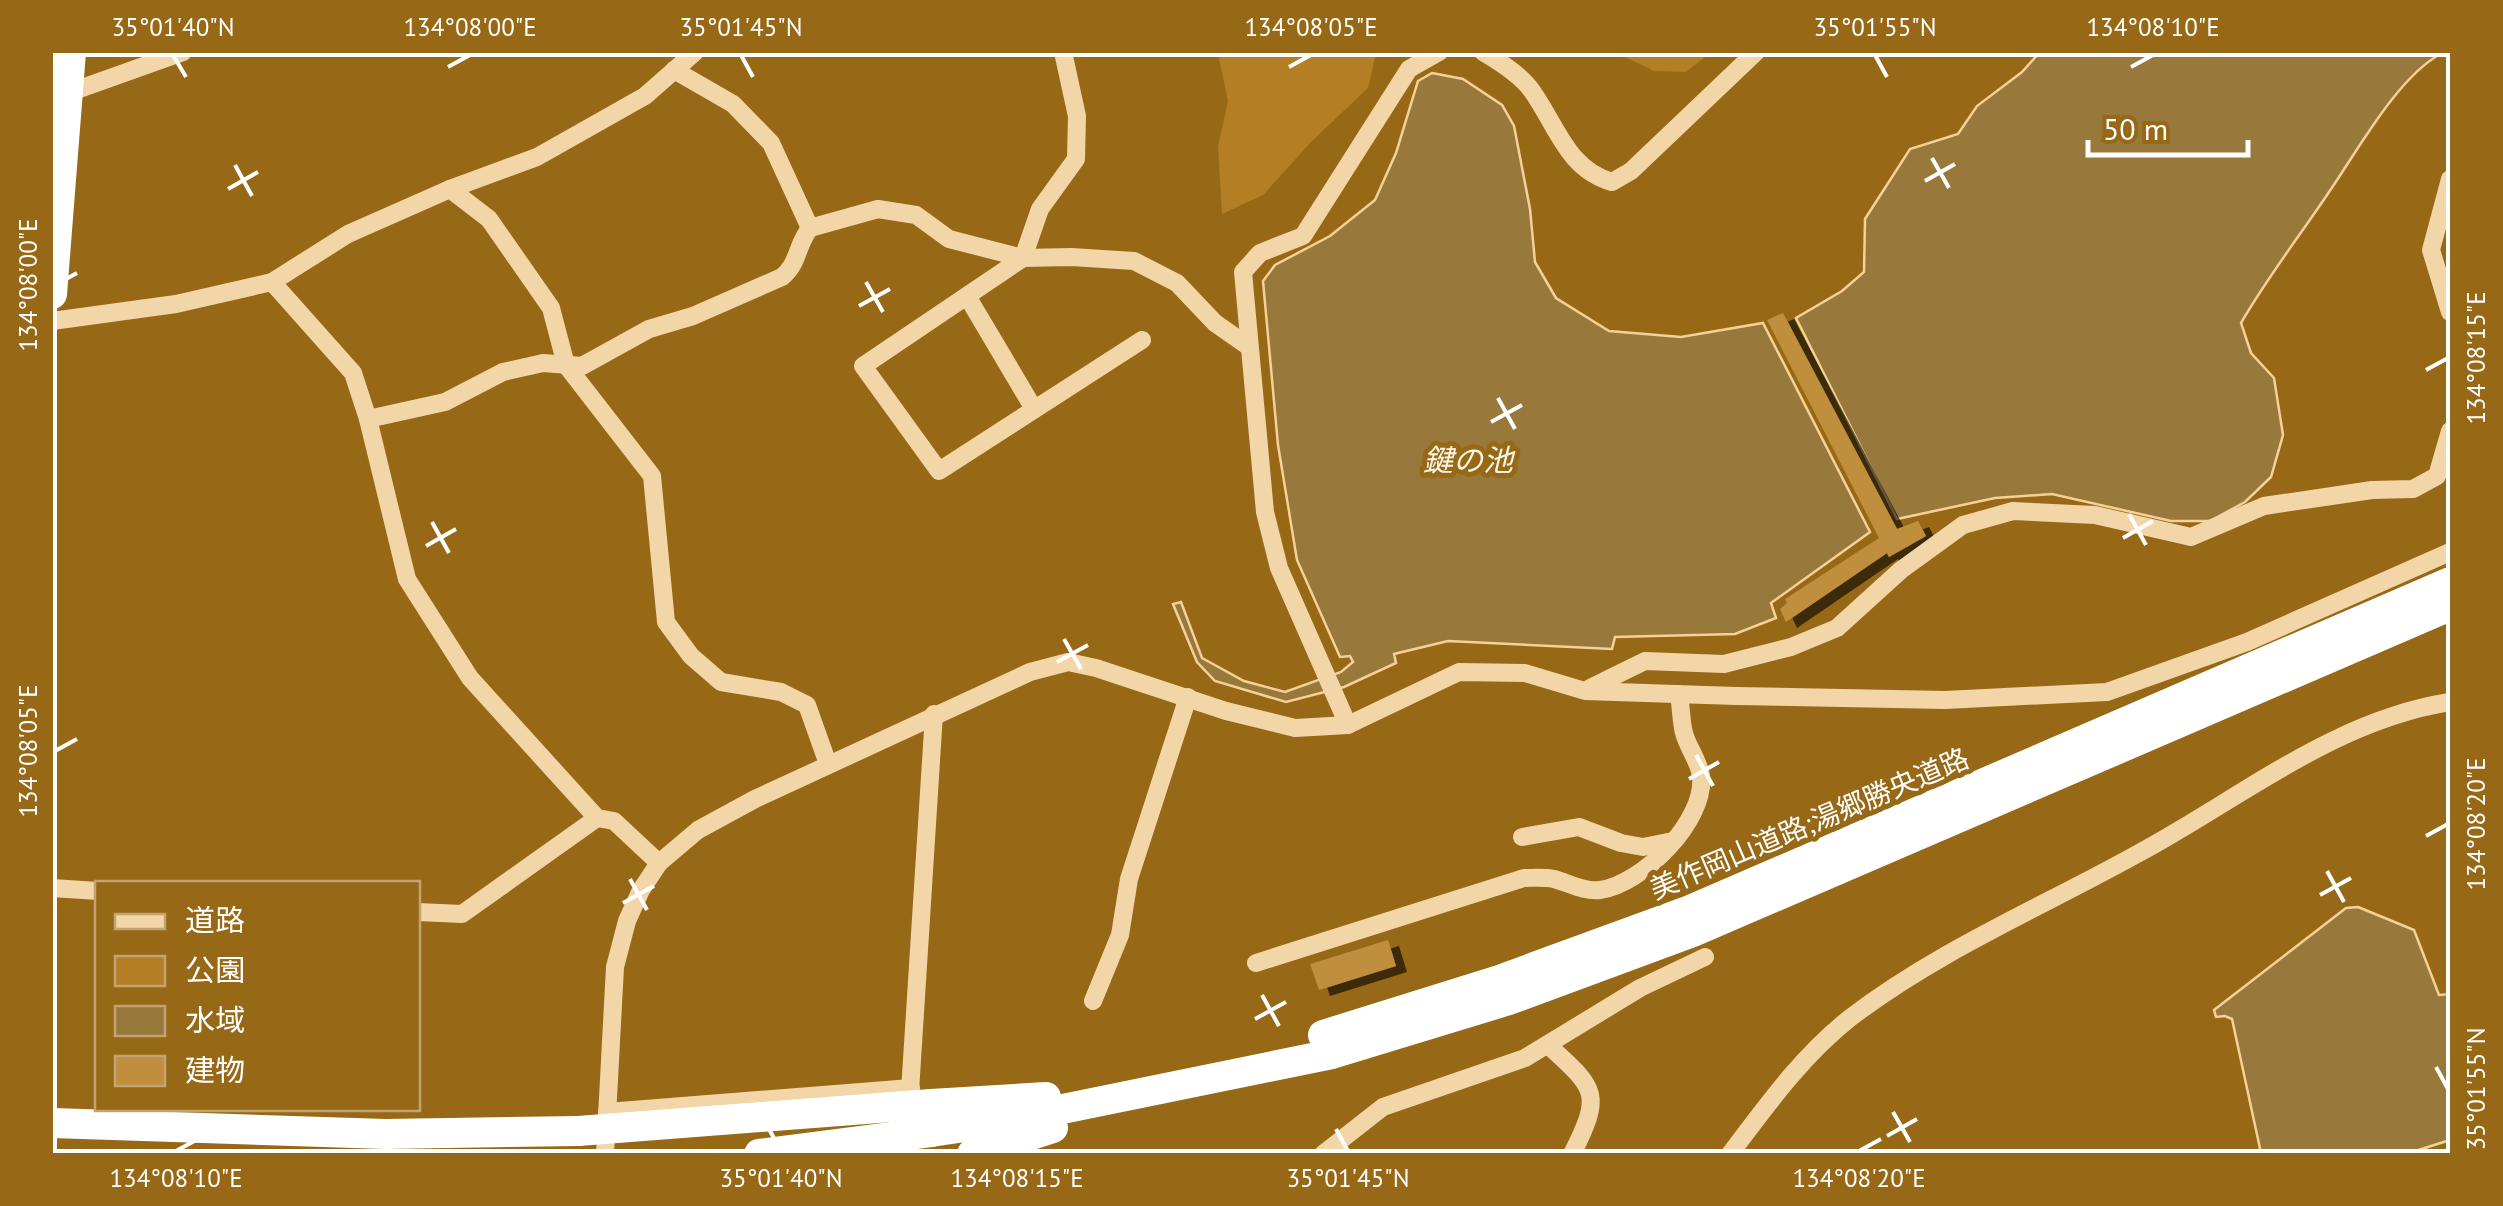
<svg xmlns="http://www.w3.org/2000/svg" width="2503" height="1206" viewBox="0 0 2503 1206" font-family="'PT Sans','Noto Sans JP',sans-serif">
<defs>
<filter id="shadow"><feDropShadow dx="11" dy="6" stdDeviation="0" flood-color="#0009"/></filter>
</defs>
<rect width="100%" height="100%" fill="#976815"/>
<g fill="#b47f24">
<polygon points="1218,53 1376,53 1368,88 1312,141 1263,195 1222,214 1218,147 1228,101"/>
<polygon points="1617,53 1710,53 1686,72 1654,71"/>
</g>
<g fill="#99783b" stroke="#f5d199" stroke-width="2.5">
<path d="M2039,53H2442C2397,77 2357,152 2327,195C2298,238 2267,278 2241,323L2251,353L2274,378L2283,435L2271,477L2245,502L2210,521H2171L2052,494L1995,498L1897,519L1796,318L1842,291L1864,272L1865,219L1910,149L1958,134L1977,106L2022,72Z"/>
<polygon points="1432,73 1463,79 1502,105 1514,126 1530,209 1535,262 1556,298 1609,331 1681,337 1763,323 1870,532 1771,603 1776,618 1735,634 1615,637 1612,649 1448,641 1394,654 1396,663 1344,687 1286,702 1215,681 1197,662 1173,604 1181,602 1202,658 1244,681 1285,692 1341,672 1353,662 1350,656 1340,657 1297,560 1278,445 1263,281 1275,265 1330,236 1375,200 1396,153 1418,81"/>
<polygon points="2358,907 2414,930 2439,995 2450,994 2450,1140 2409,1153 2261,1153 2232,1019 2225,1016 2216,1017 2214,1010 2346,908"/>
</g>
<g fill="#bf8f3d" filter="url(#shadow)">
<polygon points="1783,313 1897,529 1918,521 1926,536 1889,557 1887,553 1786,622 1780,609 1787,603 1785,599 1879,538 1767,320"/>
<polygon points="1388,940 1396,966 1319,990 1310,964"/>
</g>
<g fill="none" stroke-linecap="round" stroke-linejoin="round">
<g stroke="#f2d6a7" stroke-width="18">
<polyline points="1063,52 1077,116 1076,159 1040,209 1023,258 863,366 939,471 1142,340"/>
<path d="M1483,52C1500,62 1521,75 1532,91C1557,126 1567,169 1612,182L1631,171L1756,52"/>
<polyline points="674,70 733,104 771,143 810,228 878,209 916,215 949,239 1023,258 1071,257 1134,261 1177,283 1215,323 1248,346"/>
<polyline points="68,93 183,52"/>
<polyline points="2450,179 2431,250 2450,312"/>
<polyline points="450,189 489,219 551,308 566,365 652,476 666,622 691,656 721,682 781,692 807,705 828,764"/>
<polyline points="272,282 353,373 368,419 407,579 470,678 597,818 614,821 659,863"/>
<polyline points="967,296 1034,409"/>
<polyline points="52,321 176,304 272,282 348,234 450,189 537,157 645,96 695,52"/>
<path d="M368,419L445,402L503,372L543,363L582,366L649,329L693,316L782,277C799,263 796,246 810,228"/>
<polyline points="1590,688 1645,661 1724,664 1791,647 1837,628 1901,570 1963,525 2013,511 2095,515 2191,537 2264,506 2372,490 2413,489 2437,476 2450,431"/>
<polyline points="1348,725 1279,568 1265,512 1243,272 1260,253 1303,236 1409,69 1439,52"/>
<polyline points="1522,837 1579,827 1621,843 1643,847 1673,841"/>
<polyline points="52,888 98,891"/>
<polyline points="418,912 462,914 597,818"/>
<path d="M1256,963L1524,878C1534,878 1545,877 1554,879C1569,883 1584,892 1600,890C1643,884 1706,820 1701,776C1699,761 1688,748 1684,733C1681,721 1681,707 1679,694"/>
<polyline points="1093,1001 1120,935 1129,879 1188,697"/>
<path d="M1548,1045C1596,1089 1603,1093 1572,1154"/>
<polyline points="607,1112 911,1088"/>
<polyline points="605,1154 615,967 627,921 641,890 659,863 698,830 755,799 1030,672 1068,662 1096,668 1226,711 1295,728 1348,725 1459,672 1525,673 1585,691 1736,696 1945,700 2107,692 2247,642 2450,552"/>
<polyline points="906,1154 934,714"/>
<polyline points="1323,1154 1383,1107 1525,1058 1640,988 1705,957"/>
<path d="M1730,1154C1767,1105 1802,1056 1850,1018C1939,950 2042,907 2139,853C2241,798 2334,720 2450,702"/>
</g>
<g stroke="#fff" stroke-width="30">
<polyline points="52,294 71,52"/>
<polyline points="1323,1035 1499,980 1690,910 2450,582"/>
<polyline points="931,1104 1046,1097"/>
<polyline points="52,1123 385,1134 578,1131"/>
<polyline points="931,1132 999,1122 1332,1054 1509,1000 1693,932 2450,606"/>
<polyline points="972,1154 1053,1128"/>
</g>
<g stroke="#fff" stroke-width="30">
<polyline points="578,1131 931,1104"/>
<polyline points="759,1154 931,1132"/>
</g>
</g>
<path fill="none" stroke="#fff" stroke-width="4" d="M173,55L186,77M741,55L753,77M1875,55L1887,77M448,67L470,55M1289,67L1311,55M2131,67L2153,55M1932,158L1949,188M235,165L252,196M1925,181L1955,164M228,189L258,172M866,282L883,312M55,285L77,273M859,306L890,289M2426,370L2448,358M1498,398L1515,429M1491,422L1522,405M2129,514L2146,545M432,522L449,553M2123,538L2153,521M426,546L456,529M1064,639L1081,669M1057,662L1088,645M55,751L77,739M1696,755L1713,786M1689,779L1719,762M2426,836L2448,824M2327,871L2344,902M630,879L647,910M2320,895L2351,878M623,903L654,886M1262,995L1279,1026M1255,1019L1286,1002M2436,1067L2448,1089M1893,1112L1910,1142M769,1129L781,1151M1336,1129L1348,1151M1887,1136L1917,1119M176,1151L198,1139M1017,1151L1039,1139M1859,1151L1881,1139"/>
<g text-anchor="middle" dominant-baseline="central" stroke-width="10" stroke-linejoin="round" paint-order="stroke">
<g font-size="28" fill="#fff" stroke="#976815">
<text transform="translate(1809 823) rotate(-23)">美作岡山道路;湯郷勝央道路</text>
</g>
<g font-size="30" font-style="italic" fill="#fdf5e8" stroke="#976815">
<text x="1468" y="459">鍵の池</text>
</g>
</g>
<rect width="2503" height="1206" fill="none" stroke="#976815" stroke-width="110"/>
<rect x="95" y="881" width="325" height="230" fill="#976815" stroke="#c1a473" stroke-width="2.5"/>
<rect x="115" y="914" width="50" height="15" fill="#f2d6a7" stroke="#c1a473" stroke-width="2.5"/>
<text x="185" y="931" font-size="30" fill="#ffffff">道路</text>
<rect x="115" y="956" width="50" height="30" fill="#b47f24" stroke="#c1a473" stroke-width="2.5"/>
<text x="185" y="981" font-size="30" fill="#ffffff">公園</text>
<rect x="115" y="1006" width="50" height="30" fill="#99783b" stroke="#c1a473" stroke-width="2.5"/>
<text x="185" y="1031" font-size="30" fill="#ffffff">水域</text>
<rect x="115" y="1056" width="50" height="30" fill="#bf8f3d" stroke="#c1a473" stroke-width="2.5"/>
<text x="185" y="1081" font-size="30" fill="#ffffff">建物</text>
<path d="M2088 140v15h160v-15" fill="none" stroke="#ffffff" stroke-width="5"/>
<text x="2103" y="140" font-size="30" fill="#ffffff" stroke="#976815" stroke-width="8" paint-order="stroke">50 m</text>
<rect x="55" y="55" width="2393" height="1096" fill="none" stroke="#fff" stroke-width="4"/>
<g font-size="25" text-anchor="middle" fill="#fff">
<text x="173" y="36">35°01'40"N</text>
<text x="470" y="36">134°08'00"E</text>
<text x="741" y="36">35°01'45"N</text>
<text x="1311" y="36">134°08'05"E</text>
<text x="1875" y="36">35°01'55"N</text>
<text x="2153" y="36">134°08'10"E</text>
<text transform="translate(28 285) rotate(-90)" y="9">134°08'00"E</text>
<text transform="translate(2476 358) rotate(-90)" y="9">134°08'15"E</text>
<text transform="translate(28 751) rotate(-90)" y="9">134°08'05"E</text>
<text transform="translate(2476 824) rotate(-90)" y="9">134°08'20"E</text>
<text transform="translate(2476 1089) rotate(-90)" y="9">35°01'55"N</text>
<text x="176" y="1187">134°08'10"E</text>
<text x="781" y="1187">35°01'40"N</text>
<text x="1017" y="1187">134°08'15"E</text>
<text x="1348" y="1187">35°01'45"N</text>
<text x="1859" y="1187">134°08'20"E</text>
</g>
</svg>
